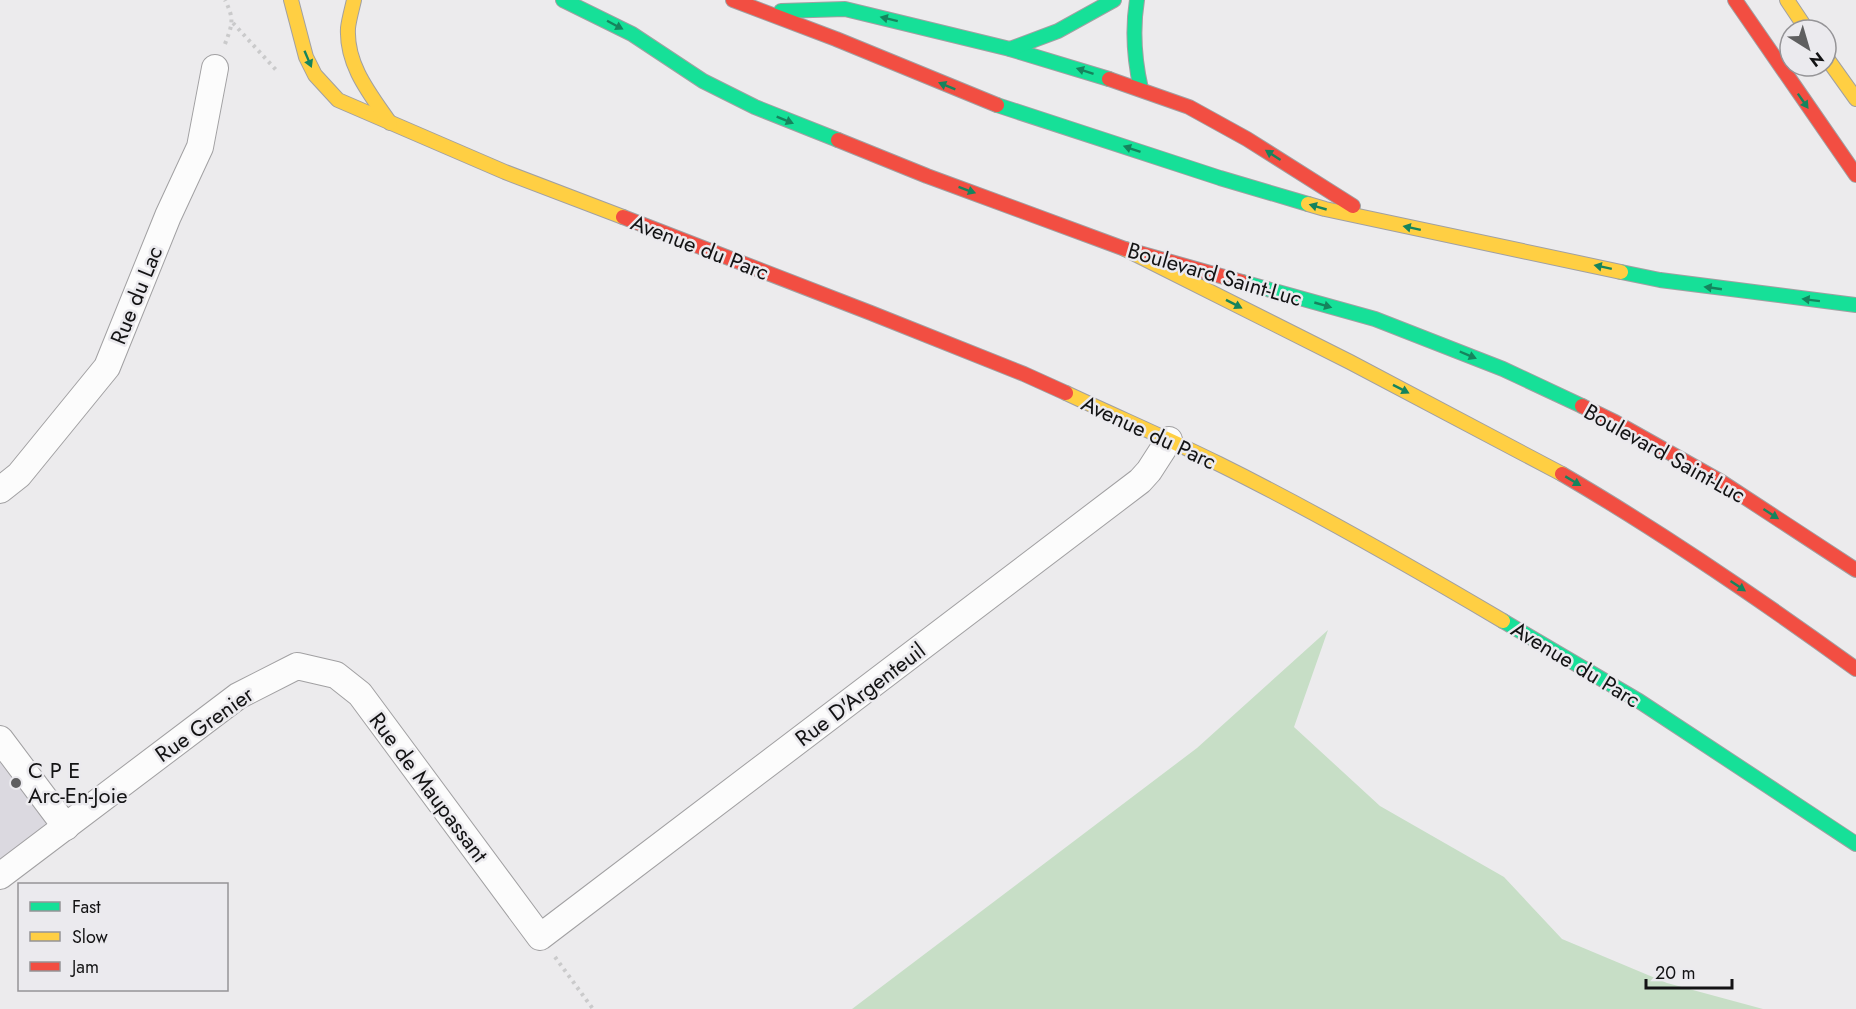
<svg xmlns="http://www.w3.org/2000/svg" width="1856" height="1009" viewBox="0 0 1856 1009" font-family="Jost,sans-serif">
<rect width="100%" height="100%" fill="#ecebed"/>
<polygon fill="#dbd9e0" points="0,739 66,827 0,874"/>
<polygon fill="#c7dec6" points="1328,630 1294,727 1380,806 1504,877 1562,939 1667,983 1763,1009 852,1009 1197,748"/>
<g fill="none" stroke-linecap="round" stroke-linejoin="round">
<defs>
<g id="street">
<polyline points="0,490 19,475 107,367 168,216 200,147 215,68"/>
<polyline points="0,739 66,827"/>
<polyline points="0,876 238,696 297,666 336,675 360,694 540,937 1140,481 1149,471 1169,440"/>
</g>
<g id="fast">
<polyline points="563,0 632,34 703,81 755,107 838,140"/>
<path d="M1137,0C1132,31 1134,58 1141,89"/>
<polyline points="781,11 845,9 1010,49 1109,79"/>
<polyline points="1010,49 1058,31 1114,0"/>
<polyline points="997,105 1220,178 1308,204"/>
<polyline points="1621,272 1660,280 1856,305"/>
<polyline points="1242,282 1375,319 1503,369 1582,406"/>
<polyline points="1503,621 1639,701 1856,844"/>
</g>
<g id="slow">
<polyline points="291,0 306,57 315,75 338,100 505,172 623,217"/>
<path d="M354,0C352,9 349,19 348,28C346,65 370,94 390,123"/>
<polyline points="1787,0 1807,30"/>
<polyline points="1826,57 1856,99"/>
<polyline points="1308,204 1325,209 1621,272"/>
<polyline points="1125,249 1350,362 1562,474"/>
<path d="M1066,393C1117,417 1169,439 1219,464C1316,512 1410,566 1503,621"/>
</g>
<g id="jam">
<polyline points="733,0 836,39 997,105"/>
<polyline points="1735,0 1856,175"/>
<polyline points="1109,79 1189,107 1247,139 1353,206"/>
<polyline points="838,140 927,176 1125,249 1242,282"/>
<polyline points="623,217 871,313 1024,374 1066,393"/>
<polyline points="1582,406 1615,422 1720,481 1856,570"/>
<path d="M1562,474C1663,533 1761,600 1856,669"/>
</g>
</defs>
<use href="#street" stroke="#a1a0a2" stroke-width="28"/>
<use href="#fast" stroke="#a1a0a2" stroke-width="16"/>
<use href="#slow" stroke="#a1a0a2" stroke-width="16"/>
<use href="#jam" stroke="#a1a0a2" stroke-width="16"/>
<g stroke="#cacacb" stroke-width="4" stroke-dasharray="3 4.5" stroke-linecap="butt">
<polyline points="233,23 277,71"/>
<path d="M225,44C232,25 235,20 225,0"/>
<polyline points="555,957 593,1009"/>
</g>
<use href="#street" stroke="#fcfcfc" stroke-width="26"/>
<use href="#fast" stroke="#16e098" stroke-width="14"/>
<use href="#slow" stroke="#ffcf43" stroke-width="14"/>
<use href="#jam" stroke="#f24e42" stroke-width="14"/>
</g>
<defs><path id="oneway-solid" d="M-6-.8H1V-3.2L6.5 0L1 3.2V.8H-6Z" transform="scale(1.5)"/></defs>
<g fill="#15845d">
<use href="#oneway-solid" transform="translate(889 19) rotate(-166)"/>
<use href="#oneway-solid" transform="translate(615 25) rotate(28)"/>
<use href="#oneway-solid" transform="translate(308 59) rotate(67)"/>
<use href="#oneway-solid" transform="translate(1085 71) rotate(-162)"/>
<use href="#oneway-solid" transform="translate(947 86) rotate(-158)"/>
<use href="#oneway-solid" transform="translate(1803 101) rotate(55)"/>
<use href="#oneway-solid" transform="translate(785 120) rotate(22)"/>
<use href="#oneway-solid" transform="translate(1132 149) rotate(-161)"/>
<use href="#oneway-solid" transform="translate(1273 155) rotate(-147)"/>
<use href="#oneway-solid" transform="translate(967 190) rotate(20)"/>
<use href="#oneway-solid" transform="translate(1318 207) rotate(-164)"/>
<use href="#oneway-solid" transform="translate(1412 228) rotate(-168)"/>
<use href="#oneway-solid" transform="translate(1603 267) rotate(-168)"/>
<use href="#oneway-solid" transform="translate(1713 288) rotate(-172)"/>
<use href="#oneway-solid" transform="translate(1811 300) rotate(-173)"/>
<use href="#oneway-solid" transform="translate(1234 304) rotate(27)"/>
<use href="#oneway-solid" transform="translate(1323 305) rotate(16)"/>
<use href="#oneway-solid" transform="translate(1468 355) rotate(23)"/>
<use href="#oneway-solid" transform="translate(1401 389) rotate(27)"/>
<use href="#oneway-solid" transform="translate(1573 481) rotate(31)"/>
<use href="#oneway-solid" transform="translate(1771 514) rotate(33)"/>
<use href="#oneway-solid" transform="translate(1738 586) rotate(34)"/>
</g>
<circle fill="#5f5f60" stroke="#ebeaee" stroke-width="2" cx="16" cy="783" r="6"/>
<g text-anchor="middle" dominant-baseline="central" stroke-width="5" stroke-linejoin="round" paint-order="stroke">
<g font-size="22" fill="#131314" stroke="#ebeaee">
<text transform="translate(700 247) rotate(21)">Avenue du Parc</text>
<text transform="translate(1215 274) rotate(16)">Boulevard Saint-Luc</text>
<text transform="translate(136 295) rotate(-68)">Rue du Lac</text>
<text transform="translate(1149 432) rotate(25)">Avenue du Parc</text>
<text transform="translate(1665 453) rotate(29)">Boulevard Saint-Luc</text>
<text transform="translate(1576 664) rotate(31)">Avenue du Parc</text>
<text transform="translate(860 694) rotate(-37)">Rue D'Argenteuil</text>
<text transform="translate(204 724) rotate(-35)">Rue Grenier</text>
<text transform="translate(429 787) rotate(53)">Rue de Maupassant</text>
</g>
<g font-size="22" fill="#131314" stroke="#ebeaee" text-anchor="start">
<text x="28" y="770">C P E<tspan x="28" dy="25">Arc-En-Joie</tspan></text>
</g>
</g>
<rect x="18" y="883" width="210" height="108" fill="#ebeaee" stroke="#959497" stroke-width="1.5"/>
<rect x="30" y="902" width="30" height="9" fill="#16e098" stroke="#959497" stroke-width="1.5"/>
<text x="72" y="913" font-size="18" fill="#131314">Fast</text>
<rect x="30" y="932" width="30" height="9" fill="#ffcf43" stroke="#959497" stroke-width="1.5"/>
<text x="72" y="943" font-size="18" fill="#131314">Slow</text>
<rect x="30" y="962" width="30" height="9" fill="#f24e42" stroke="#959497" stroke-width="1.5"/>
<text x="72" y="973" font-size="18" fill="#131314">Jam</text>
<g transform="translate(1808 48) rotate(143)"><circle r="28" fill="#ebeaee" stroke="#959497" stroke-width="1.5"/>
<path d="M0-4.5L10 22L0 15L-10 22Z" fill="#5f5f60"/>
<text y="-9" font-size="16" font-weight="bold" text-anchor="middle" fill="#131314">N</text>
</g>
<path d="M1646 979v9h86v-9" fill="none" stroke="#131314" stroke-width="3"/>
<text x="1655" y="979" font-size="18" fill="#131314" stroke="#ebeaee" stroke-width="4.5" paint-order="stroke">20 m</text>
</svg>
